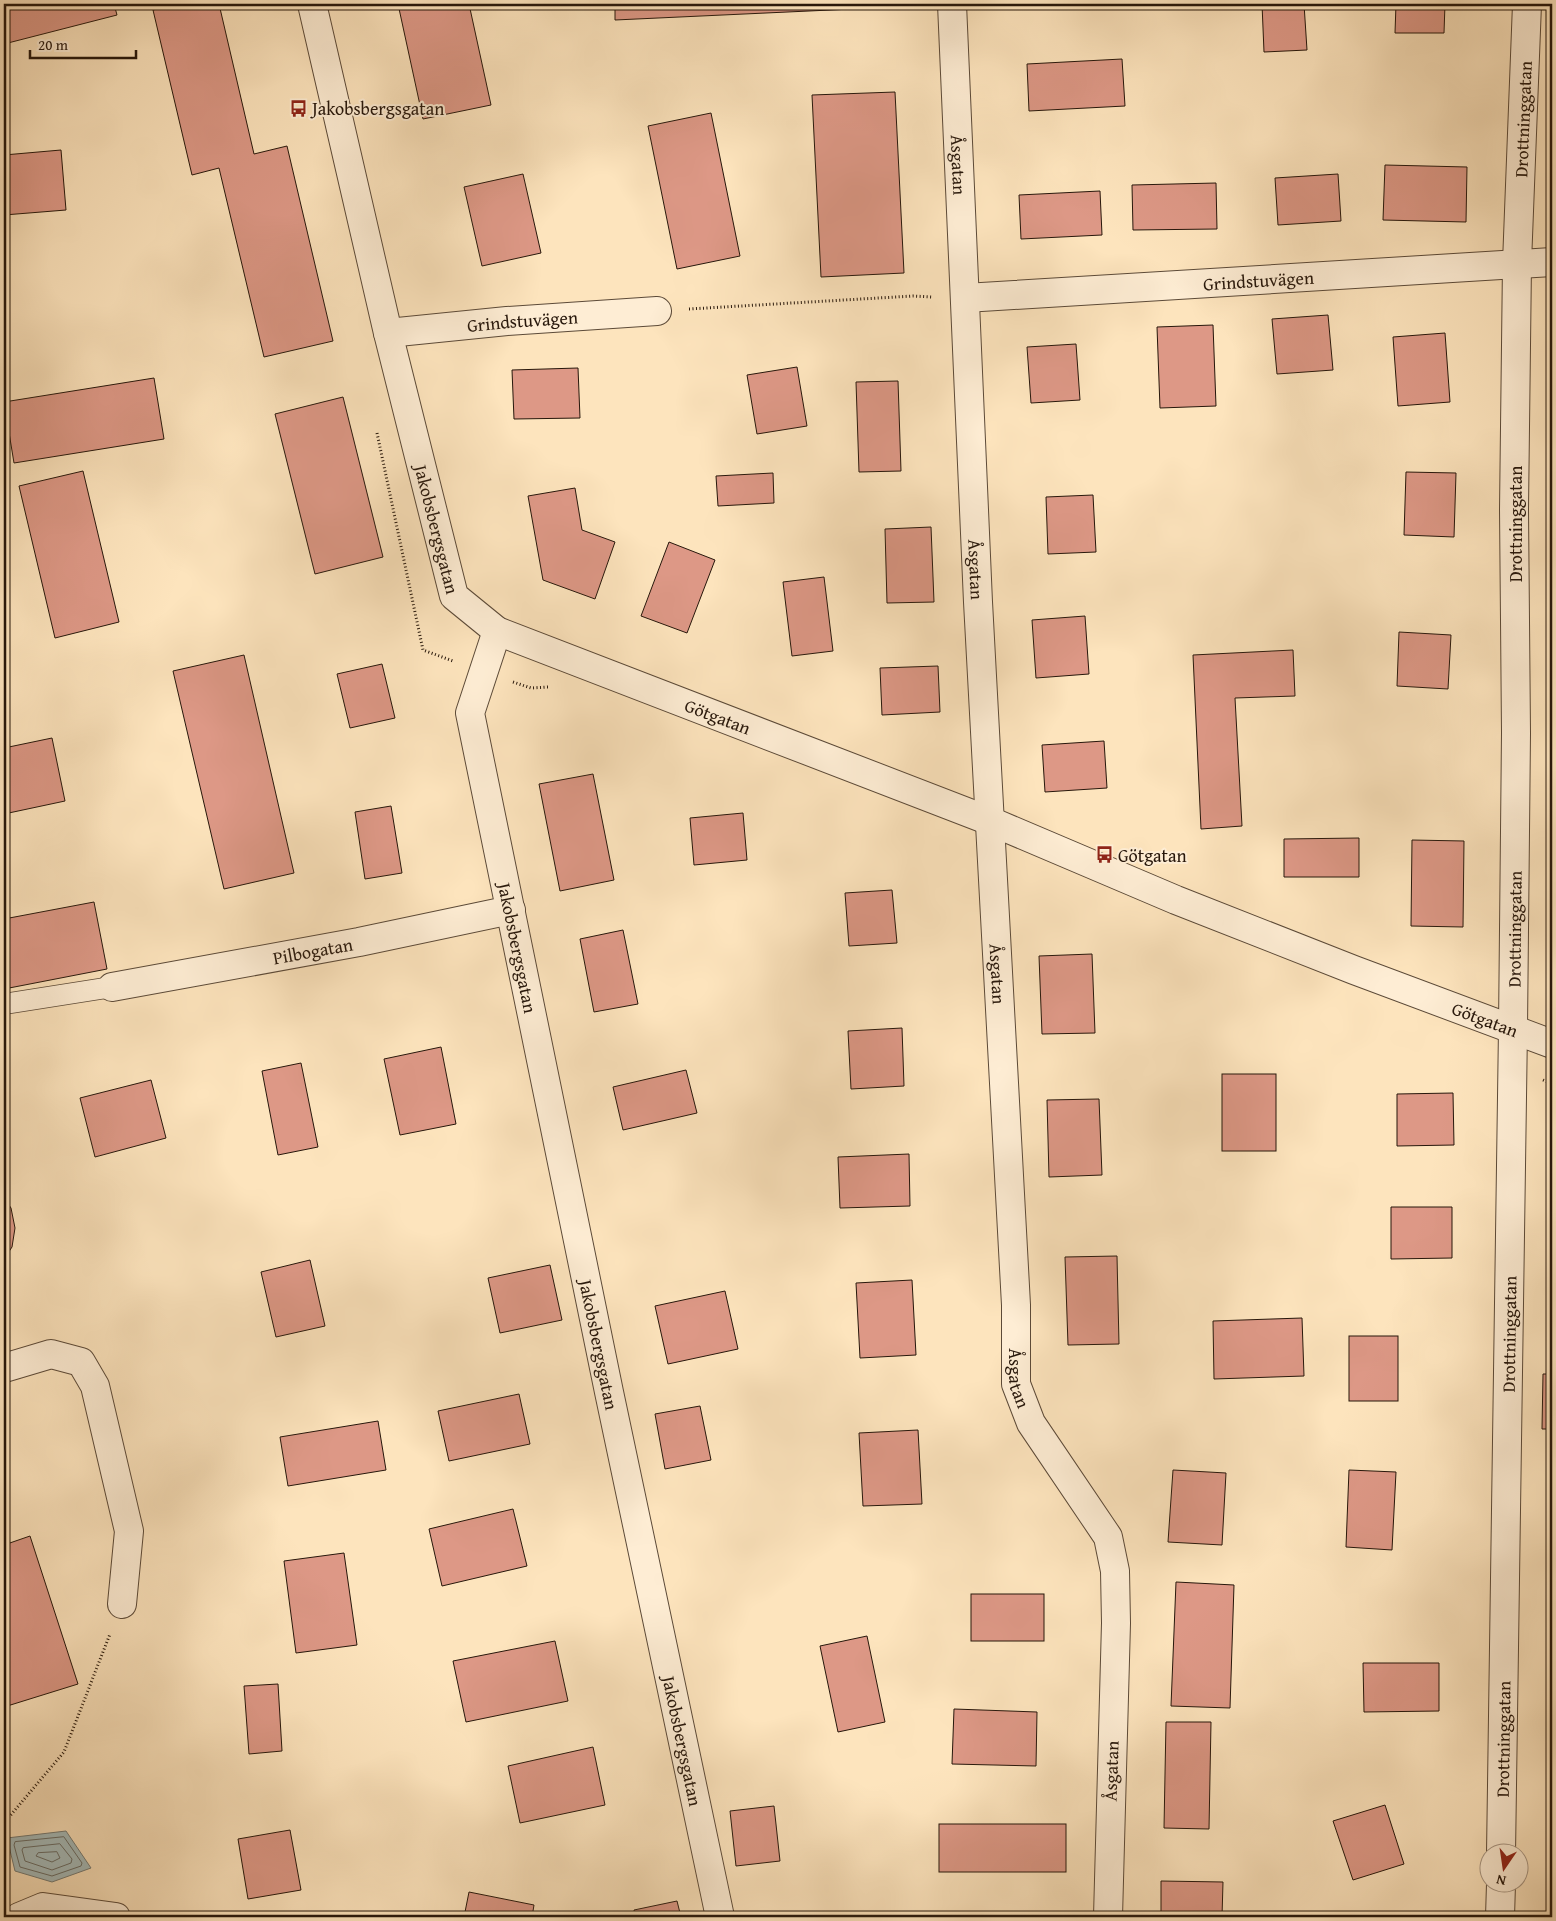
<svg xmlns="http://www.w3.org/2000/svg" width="1556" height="1921" viewBox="0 0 1556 1921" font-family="'Gentium Book Plus',serif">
<rect width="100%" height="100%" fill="#fde4bd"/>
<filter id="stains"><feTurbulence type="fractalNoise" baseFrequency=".004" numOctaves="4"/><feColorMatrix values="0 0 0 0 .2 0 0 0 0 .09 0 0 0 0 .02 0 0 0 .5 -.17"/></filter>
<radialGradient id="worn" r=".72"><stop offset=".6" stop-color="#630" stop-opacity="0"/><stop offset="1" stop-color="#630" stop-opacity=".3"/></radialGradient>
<polygon fill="#a5bcbc" stroke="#737a75" points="66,1831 91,1868 52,1882 15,1871 7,1838"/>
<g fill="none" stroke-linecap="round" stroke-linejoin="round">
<g stroke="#666a64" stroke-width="1">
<polygon points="64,1837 82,1863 81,1866 52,1876 20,1867 14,1845 15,1842"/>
<polygon points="60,1844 72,1859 71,1863 52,1870 25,1861 22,1850 23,1848"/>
<polygon points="57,1852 60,1858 52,1862 36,1856 38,1853"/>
</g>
</g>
<g fill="#dd9886" stroke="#27170b">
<polygon points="4,4 114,4 117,15 4,44"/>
<polygon points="180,4 219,4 254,154 287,146 333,341 264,357 219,168 192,175 153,10"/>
<polygon points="398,4 469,4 491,105 423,119"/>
<polygon points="615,4 917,4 917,6 615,20"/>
<polygon points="1262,4 1304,4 1307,50 1264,52"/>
<polygon points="1396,4 1445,4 1444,33 1395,33"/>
<polygon points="1122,59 1125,106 1029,111 1027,64"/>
<polygon points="895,92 904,273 821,277 812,95"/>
<polygon points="711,113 740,256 677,269 648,126"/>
<polygon points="61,150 66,210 4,215 4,155"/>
<polygon points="1385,165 1467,167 1466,222 1383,220"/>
<polygon points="523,174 541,253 482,266 464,187"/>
<polygon points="1338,174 1341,221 1278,225 1275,178"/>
<polygon points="1216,183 1217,229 1133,230 1132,185"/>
<polygon points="1100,191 1102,235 1021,239 1019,195"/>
<polygon points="1328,315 1333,370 1277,374 1272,319"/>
<polygon points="1213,325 1216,406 1160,408 1157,327"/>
<polygon points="1445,333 1450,402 1398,406 1393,337"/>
<polygon points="1076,344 1080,400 1031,403 1027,347"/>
<polygon points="797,367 807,426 757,434 747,375"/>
<polygon points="578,368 580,418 514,419 512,370"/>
<polygon points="154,378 164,439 14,463 4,402"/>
<polygon points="898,381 901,471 859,472 856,382"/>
<polygon points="343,397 383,557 315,574 275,414"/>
<polygon points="83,471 119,622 55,638 19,486"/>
<polygon points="1406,472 1456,473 1454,537 1404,535"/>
<polygon points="773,473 774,503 718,506 716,476"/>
<polygon points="575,488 582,530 615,542 595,599 543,580 528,496"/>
<polygon points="1093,495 1096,552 1048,554 1046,497"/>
<polygon points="931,527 934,602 887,603 885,529"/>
<polygon points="669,542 715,560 687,633 641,616"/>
<polygon points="824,577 833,651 792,656 783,582"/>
<polygon points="1085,616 1089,674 1036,678 1032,620"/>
<polygon points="1399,632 1451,635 1448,689 1397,686"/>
<polygon points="1293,650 1295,696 1235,698 1242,826 1201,829 1193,655"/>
<polygon points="244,655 294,873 224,889 173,671"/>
<polygon points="382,664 395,718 350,728 337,674"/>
<polygon points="938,666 940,712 882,715 880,668"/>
<polygon points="52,738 65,801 4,814 4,748"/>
<polygon points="1104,741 1107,788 1045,792 1042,745"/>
<polygon points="593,774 614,880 560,891 539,784"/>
<polygon points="391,806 402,873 365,879 355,812"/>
<polygon points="743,813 747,860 694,865 690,818"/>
<polygon points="1359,838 1359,877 1284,877 1284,839"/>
<polygon points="1412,840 1464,841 1463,927 1411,926"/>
<polygon points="892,890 897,943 849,946 845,893"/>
<polygon points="94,902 107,969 4,989 4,919"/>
<polygon points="623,930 638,1004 594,1012 580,939"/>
<polygon points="1092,954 1095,1033 1042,1034 1039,956"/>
<polygon points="902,1028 904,1086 851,1089 848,1031"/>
<polygon points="441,1047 456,1124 400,1135 384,1059"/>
<polygon points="301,1063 318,1147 278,1155 262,1071"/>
<polygon points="686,1070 697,1113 623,1130 613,1087"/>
<rect x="1222" y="1074" width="54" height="77"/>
<polygon points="151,1080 166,1138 95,1157 80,1098"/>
<polygon points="1453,1093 1454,1145 1397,1146 1397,1094"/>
<polygon points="1099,1099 1102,1175 1049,1177 1047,1100"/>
<polygon points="909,1154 910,1206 840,1208 838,1157"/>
<polygon points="4,1198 11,1208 15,1228 12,1247 4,1259"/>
<polygon points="1391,1207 1452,1207 1452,1258 1391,1259"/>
<polygon points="1117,1256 1119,1344 1068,1345 1065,1257"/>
<polygon points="310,1260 325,1326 276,1337 261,1272"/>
<polygon points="550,1265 562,1320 500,1333 488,1278"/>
<polygon points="912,1280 916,1355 860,1358 856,1283"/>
<polygon points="725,1291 738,1349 668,1364 655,1306"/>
<polygon points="1302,1318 1304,1376 1214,1379 1213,1321"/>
<rect x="1349" y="1336" width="49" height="65"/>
<polygon points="1543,1374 1552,1374 1552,1429 1542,1429"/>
<polygon points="519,1394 530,1444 449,1461 438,1411"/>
<polygon points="700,1406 711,1460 665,1469 655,1414"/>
<polygon points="378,1421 386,1470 288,1486 280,1437"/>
<polygon points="918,1430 922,1504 863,1506 859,1433"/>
<polygon points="1173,1470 1226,1473 1222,1545 1168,1542"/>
<polygon points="1349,1470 1396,1472 1392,1550 1346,1547"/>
<polygon points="513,1509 527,1566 442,1586 429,1529"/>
<polygon points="30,1536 78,1684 4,1707 4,1545"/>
<polygon points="344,1553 357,1645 296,1653 284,1561"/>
<polygon points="1176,1582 1234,1585 1230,1708 1171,1706"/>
<rect x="971" y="1594" width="73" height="47"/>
<polygon points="867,1636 885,1722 838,1732 820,1646"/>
<polygon points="555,1641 568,1701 466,1722 453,1661"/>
<polygon points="1363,1663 1439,1663 1439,1711 1364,1712"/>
<polygon points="278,1684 282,1751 249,1754 244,1686"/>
<polygon points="954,1709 1037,1712 1036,1766 952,1764"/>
<polygon points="1166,1722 1211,1722 1209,1829 1164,1828"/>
<polygon points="593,1747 605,1805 520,1823 508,1766"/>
<polygon points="1385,1805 1404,1864 1353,1880 1333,1821"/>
<polygon points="774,1806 780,1861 736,1866 730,1811"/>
<rect x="939" y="1824" width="127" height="48"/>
<polygon points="290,1830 301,1890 248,1899 238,1839"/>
<polygon points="1161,1881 1223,1882 1222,1917 1161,1917"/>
<polygon points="469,1892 534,1905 532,1917 464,1917"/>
<polygon points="677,1901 681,1917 635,1917 634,1910"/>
</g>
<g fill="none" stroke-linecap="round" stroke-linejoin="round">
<defs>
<polyline id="service" points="4,1004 112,987"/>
<g id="minor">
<path id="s1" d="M312,4L388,333L454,596L497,631L990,821L1176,900L1354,970L1552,1044"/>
<path id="s2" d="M952,4L978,602L1016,1305V1384L1031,1423L1108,1537L1115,1571L1116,1623L1108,1917"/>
<path id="s3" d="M965,298L1552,262"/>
<path id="s4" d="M388,333L507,321L657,311"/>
<path id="s5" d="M497,631L470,713L609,1392L720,1917"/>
<path id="s6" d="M112,987L359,942L511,910"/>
<polyline points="4,1368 51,1354 81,1362 95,1386 129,1531 122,1604"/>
<path id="s7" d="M1501,1854L1513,1028L1516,733L1514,509L1517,263L1527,4"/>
<polyline points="19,1917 43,1907 116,1917"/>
<polyline points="1500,1917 1501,1884"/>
</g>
</defs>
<use href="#service" stroke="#5c4a38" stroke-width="22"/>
<use href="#minor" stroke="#5c4a38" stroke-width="30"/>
<g stroke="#27170b" stroke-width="3" stroke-dasharray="1 2.5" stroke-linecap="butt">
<polyline points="689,309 913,296 932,297"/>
<polyline points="377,433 423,650 453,661"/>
<polyline points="513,682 531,688 548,687"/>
<polyline points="1543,1080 1552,1084"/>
<polyline points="4,1823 64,1752 110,1634"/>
</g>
<use href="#service" stroke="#feedd4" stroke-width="20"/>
<use href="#minor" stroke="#feedd4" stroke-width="28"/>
</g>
<defs>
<symbol id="bus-bare" viewBox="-9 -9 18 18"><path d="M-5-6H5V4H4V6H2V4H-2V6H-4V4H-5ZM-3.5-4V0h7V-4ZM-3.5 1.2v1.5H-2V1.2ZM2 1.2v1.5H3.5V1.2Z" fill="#8f2418" stroke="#feedd4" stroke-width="2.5" paint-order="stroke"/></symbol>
</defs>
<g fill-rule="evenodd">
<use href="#bus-bare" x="286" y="96" width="25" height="25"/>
<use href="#bus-bare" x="1092" y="842" width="25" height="25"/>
</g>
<g text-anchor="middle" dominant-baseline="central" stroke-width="4" stroke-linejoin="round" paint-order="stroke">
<g font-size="18" fill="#27170b" stroke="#feedd4" text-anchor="start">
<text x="312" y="108">Jakobsbergsgatan</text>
<text x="1118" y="855">Götgatan</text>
</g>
<g font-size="18" fill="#27170b" stroke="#feedd4">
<text stroke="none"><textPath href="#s7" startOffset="1735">Drottninggatan</textPath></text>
<text stroke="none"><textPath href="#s2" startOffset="161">Åsgatan</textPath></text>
<text stroke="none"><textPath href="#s3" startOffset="294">Grindstuvägen</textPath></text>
<text stroke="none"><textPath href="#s4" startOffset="135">Grindstuvägen</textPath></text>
<text transform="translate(1515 524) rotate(-90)">Drottninggatan</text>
<text stroke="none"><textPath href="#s1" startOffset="540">Jakobsbergsgatan</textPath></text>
<text stroke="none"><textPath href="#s2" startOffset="566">Åsgatan</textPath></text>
<text stroke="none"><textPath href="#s1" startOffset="901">Götgatan</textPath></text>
<text stroke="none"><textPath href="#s7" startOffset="925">Drottninggatan</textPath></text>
<text stroke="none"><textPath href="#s5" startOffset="326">Jakobsbergsgatan</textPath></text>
<text stroke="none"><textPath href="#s6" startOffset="204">Pilbogatan</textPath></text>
<text stroke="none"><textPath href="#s2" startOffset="971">Åsgatan</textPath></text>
<text stroke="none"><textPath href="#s1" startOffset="1726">Götgatan</textPath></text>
<text stroke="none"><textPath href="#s7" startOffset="520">Drottninggatan</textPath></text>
<text stroke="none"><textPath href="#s5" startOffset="731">Jakobsbergsgatan</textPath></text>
<text stroke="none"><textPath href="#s2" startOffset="1376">Åsgatan</textPath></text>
<text stroke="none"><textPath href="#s7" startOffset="115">Drottninggatan</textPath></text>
<text stroke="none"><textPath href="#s5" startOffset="1136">Jakobsbergsgatan</textPath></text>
<text transform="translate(1111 1771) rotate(-88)">Åsgatan</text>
</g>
</g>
<rect width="1556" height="1921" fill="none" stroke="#fde4bd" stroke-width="20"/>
<rect x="5" y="5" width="1546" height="1911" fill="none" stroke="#27170b" stroke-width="2.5"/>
<rect x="10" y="10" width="1536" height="1901" fill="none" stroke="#27170b"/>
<g transform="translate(1504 1868) rotate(193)"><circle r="24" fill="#feedd4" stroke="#a89784"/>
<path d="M0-4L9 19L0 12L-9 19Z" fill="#8f2418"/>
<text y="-8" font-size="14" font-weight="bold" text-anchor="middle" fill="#27170b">N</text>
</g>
<path d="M30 50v8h106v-8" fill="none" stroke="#27170b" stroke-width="2.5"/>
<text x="38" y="50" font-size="15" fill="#27170b" stroke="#feedd4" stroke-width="4" paint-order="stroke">20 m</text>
<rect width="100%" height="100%" filter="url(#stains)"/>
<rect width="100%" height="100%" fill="url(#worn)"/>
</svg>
